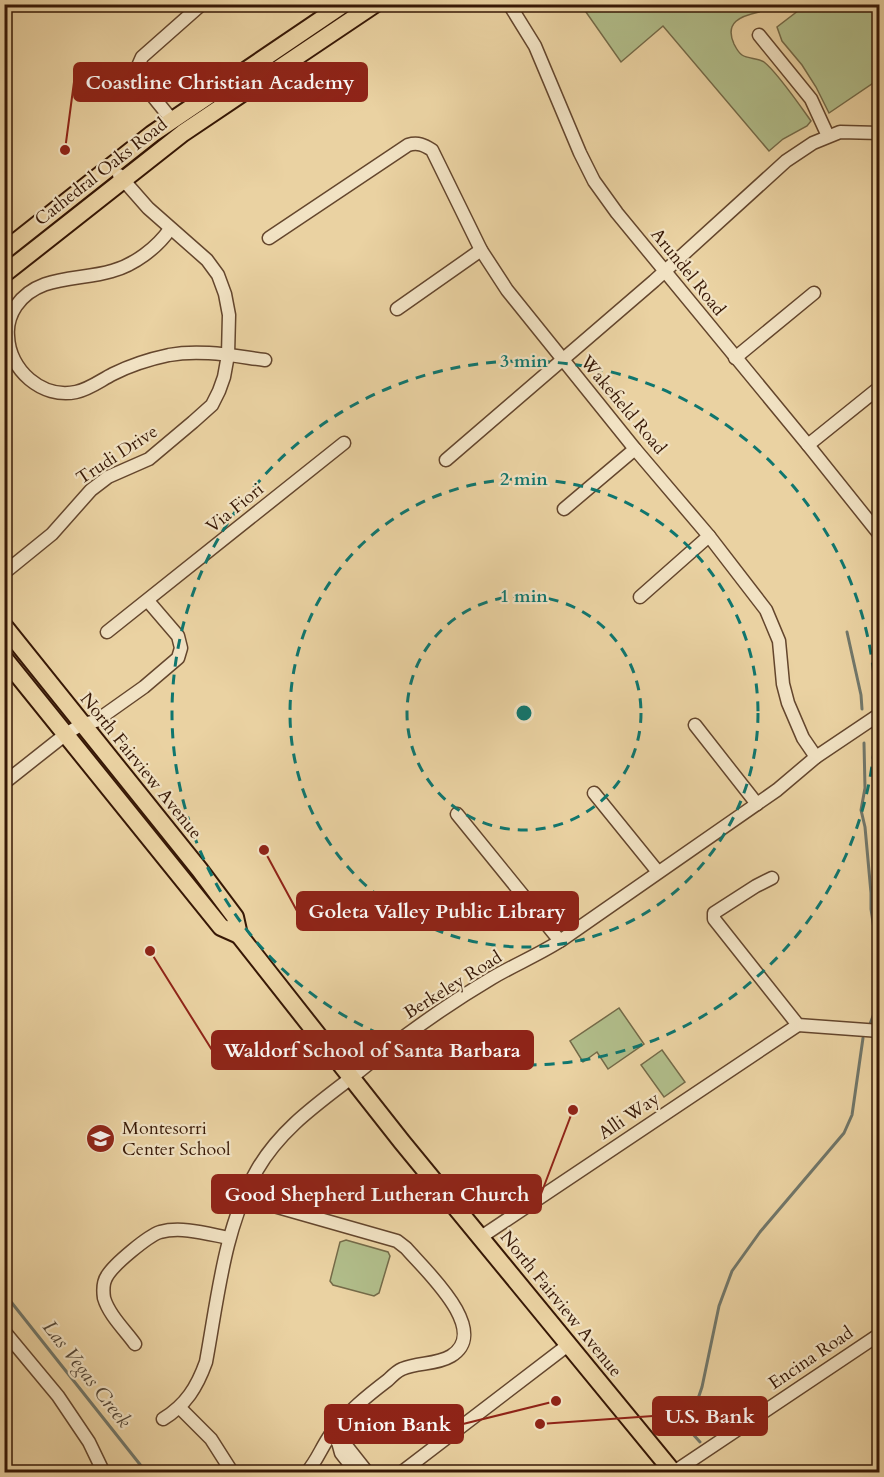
<svg xmlns="http://www.w3.org/2000/svg" width="884" height="1477" viewBox="0 0 884 1477" font-family="Cardo,serif">
<rect width="100%" height="100%" fill="#ead2a2"/>
<filter id="stains"><feTurbulence type="fractalNoise" baseFrequency=".00333" numOctaves="4"/><feColorMatrix values="0 0 0 0 .2 0 0 0 0 .09 0 0 0 0 .02 0 0 0 .5 -.17"/></filter>
<radialGradient id="worn" r=".72"><stop offset=".6" stop-color="#630" stop-opacity="0"/><stop offset="1" stop-color="#630" stop-opacity=".3"/></radialGradient>
<g fill="#b1bd8a" stroke="#746a48" stroke-width="1.5">
<polygon points="807,4 879,5 879,79 829,113 816,87 802,65 782,41 777,27"/>
<path d="M581,5H754L759,12C741,16 724,22 734,44C736,48 739,53 742,55C748,59 758,58 764,62C777,72 801,107 811,121L807,126L783,139L769,151L663,26L621,62Z"/>
<polygon points="619,1008 644,1044 608,1069 597,1052 583,1062 570,1041"/>
<polygon points="662,1050 685,1082 664,1097 641,1065"/>
<polygon points="346,1240 388,1252 390,1256 379,1293 374,1296 333,1285 330,1281 340,1242"/>
</g>
<g fill="none" stroke-linecap="round" stroke-linejoin="round">
<g stroke="#71776a" stroke-width="3">
<polyline points="847,632 861,695 862,709"/>
<polyline points="864,743 865,788 861,810 865,827 871,893 871,909 880,969"/>
<polyline points="870,1024 880,998"/>
<polyline points="4,1293 146,1472"/>
<polyline points="700,1442 691,1432 689,1425 702,1387 719,1306 732,1271 760,1232 844,1133 852,1115 863,1038"/>
<polyline points="871,1472 880,1467"/>
</g>
<defs>
<g id="minor">
<polyline points="509,4 535,46 580,153 594,181 617,213 808,445 880,535"/>
<polyline points="759,35 811,99 828,136"/>
<polyline points="172,120 138,78 138,66 142,57 202,4"/>
<path d="M170,229C157,248 134,265 112,271C79,281 38,274 16,306C10,315 7,325 8,336C9,370 42,399 76,392C90,389 101,380 113,374C131,365 150,359 169,355C201,349 234,356 265,360"/>
<path d="M269,238L408,145C418,142 424,145 432,150L481,250L507,290L635,449L709,536L766,610L779,641L783,684L788,703L803,738L816,757"/>
<polyline points="397,309 481,250"/>
<polyline points="735,358 814,293"/>
<polyline points="808,445 880,387"/>
<polyline points="446,460 654,281 786,161 813,143 840,132 880,133"/>
<polyline points="564,509 635,449"/>
<polyline points="4,573 52,534 91,490 108,477 149,459 193,422 212,405 219,391 224,377 228,355 229,315 225,294 218,275 207,260 148,208 119,175"/>
<polyline points="640,597 709,536"/>
<polyline points="107,632 344,443"/>
<polyline points="695,725 757,804"/>
<polyline points="4,783 66,734 82,724 96,721 144,687 178,658 181,648 178,636 148,601"/>
<polyline points="594,793 658,872"/>
<polyline points="457,814 560,941"/>
<polyline points="772,878 756,886 714,913 714,919 798,1025 880,1031"/>
<path d="M246,1192L274,1206L397,1241L406,1248C425,1270 492,1331 451,1356C436,1365 418,1362 402,1369C397,1371 392,1376 388,1380C367,1396 347,1412 331,1434C322,1446 317,1461 307,1472"/>
<polyline points="481,1237 798,1025"/>
<polyline points="4,1331 58,1396 89,1442 103,1471"/>
<path d="M135,1344C125,1330 109,1315 104,1298C103,1291 103,1282 107,1276C114,1264 148,1236 160,1232C182,1226 208,1234 229,1238"/>
<polyline points="180,1408 211,1439 232,1472"/>
<path d="M163,1419C186,1405 197,1387 206,1362C218,1297 224,1228 257,1170C280,1130 316,1105 351,1078C395,1042 443,1007 492,978C514,965 538,955 560,941L777,790L816,757L880,714"/>
<polyline points="331,1434 338,1442 348,1448 367,1472"/>
<polyline points="338,1442 341,1453 356,1472"/>
<polyline points="402,1472 568,1345"/>
<polyline points="674,1472 880,1334"/>
</g>
<g id="major">
<polyline points="4,251 152,134 344,4"/>
<polyline points="4,274 183,133 375,4"/>
<polyline points="4,626 199,869 235,917 239,935 402,1142 673,1472"/>
<polyline points="4,658 221,927 239,935"/>
</g>
</defs>
<use href="#minor" stroke="#64462d" stroke-width="15"/>
<use href="#major" stroke="#371806" stroke-width="20"/>
<use href="#minor" stroke="#f1e2c3" stroke-width="12"/>
<use href="#major" stroke="#ead2a2" stroke-width="16"/>
</g>
<g fill="none" stroke="#0f766e" stroke-width="3" stroke-dasharray="10 8">
<circle cx="524" cy="713" r="117"/>
<circle cx="524" cy="713" r="234"/>
<circle cx="524" cy="713" r="352"/>
</g>
<defs>
<symbol id="school-disc" viewBox="-11 -11 22 22"><circle r="9.5" fill="#8f2418" stroke="#f1e2c3"/><path d="M0-5L7-2L0 1L-7-2ZM-4 1L0 2.5L4 1V4Q0 6-4 4Z" fill="#fff"/></symbol>
</defs>
<g fill-rule="evenodd">
<use href="#school-disc" x="84" y="1122" width="33" height="33"/>
</g>
<g text-anchor="middle" dominant-baseline="central" stroke-width="4.5" stroke-linejoin="round" paint-order="stroke">
<g font-size="18" fill="#371806" stroke="#f1e2c3">
<text transform="translate(101 172) rotate(-38)">Cathedral Oaks Road</text>
<text transform="translate(688 272) rotate(51)">Arundel Road</text>
<text transform="translate(623 405) rotate(50)">Wakefield Road</text>
<text transform="translate(117 455) rotate(-33)">Trudi Drive</text>
<text transform="translate(235 508) rotate(-39)">Via Fiori</text>
<text transform="translate(141 766) rotate(51)">North Fairview Avenue</text>
<text transform="translate(453 985) rotate(-32)">Berkeley Road</text>
<text transform="translate(629 1116) rotate(-34)">Alli Way</text>
<text transform="translate(561 1304) rotate(51)">North Fairview Avenue</text>
<text transform="translate(811 1358) rotate(-34)">Encina Road</text>
</g>
<g font-size="18" fill="#371806" stroke="#f1e2c3" text-anchor="start">
<text x="122" y="1128">Montesorri<tspan x="122" dy="21">Center School</tspan></text>
</g>
<g font-size="20" font-style="italic" fill="#544738" stroke="#f1e2c3">
<text transform="translate(87 1374) rotate(52)">Las Vegas Creek</text>
</g>
</g>
<circle cx="524" cy="713" r="9" fill="#0f766e" stroke="#f1e2c3" stroke-width="3"/>
<g font-size="18" text-anchor="middle" font-weight="bold" fill="#0f766e" stroke="#f1e2c3" stroke-width="4.5" stroke-linejoin="round" paint-order="stroke">
<text x="524" y="367">3 min</text>
<text x="524" y="485">2 min</text>
<text x="524" y="602">1 min</text>
</g>
<path fill="none" stroke="#8f2418" stroke-width="2" d="M65 150L74 82M264 850L297 911M150 951L212 1050M573 1110L541 1194M540 1424L653 1416M556 1401L463 1424"/>
<g fill="#8f2418" stroke="#f1e2c3" stroke-width="2">
<circle cx="65" cy="150" r="6"/>
<circle cx="264" cy="850" r="6"/>
<circle cx="150" cy="951" r="6"/>
<circle cx="573" cy="1110" r="6"/>
<circle cx="540" cy="1424" r="6"/>
<circle cx="556" cy="1401" r="6"/>
</g>
<g fill="#8f2418" stroke="#8f2418" stroke-width="2">
<rect x="74" y="63" width="293" height="38" rx="6"/>
<rect x="297" y="892" width="281" height="38" rx="6"/>
<rect x="212" y="1031" width="321" height="38" rx="6"/>
<rect x="212" y="1175" width="329" height="38" rx="6"/>
<rect x="653" y="1397" width="114" height="38" rx="6"/>
<rect x="325" y="1405" width="138" height="38" rx="6"/>
</g>
<g font-size="20" text-anchor="middle" font-weight="bold" fill="#fff">
<text x="220" y="89">Coastline Christian Academy</text>
<text x="437" y="918">Goleta Valley Public Library</text>
<text x="372" y="1057">Waldorf School of Santa Barbara</text>
<text x="377" y="1201">Good Shepherd Lutheran Church</text>
<text x="710" y="1423">U.S. Bank</text>
<text x="394" y="1431">Union Bank</text>
</g>
<rect width="884" height="1477" fill="none" stroke="#ead2a2" stroke-width="24"/>
<rect x="6" y="6" width="872" height="1465" fill="none" stroke="#371806" stroke-width="3"/>
<rect x="12" y="12" width="860" height="1453" fill="none" stroke="#371806" stroke-width="1.5"/>
<rect width="100%" height="100%" filter="url(#stains)"/>
<rect width="100%" height="100%" fill="url(#worn)"/>
</svg>
